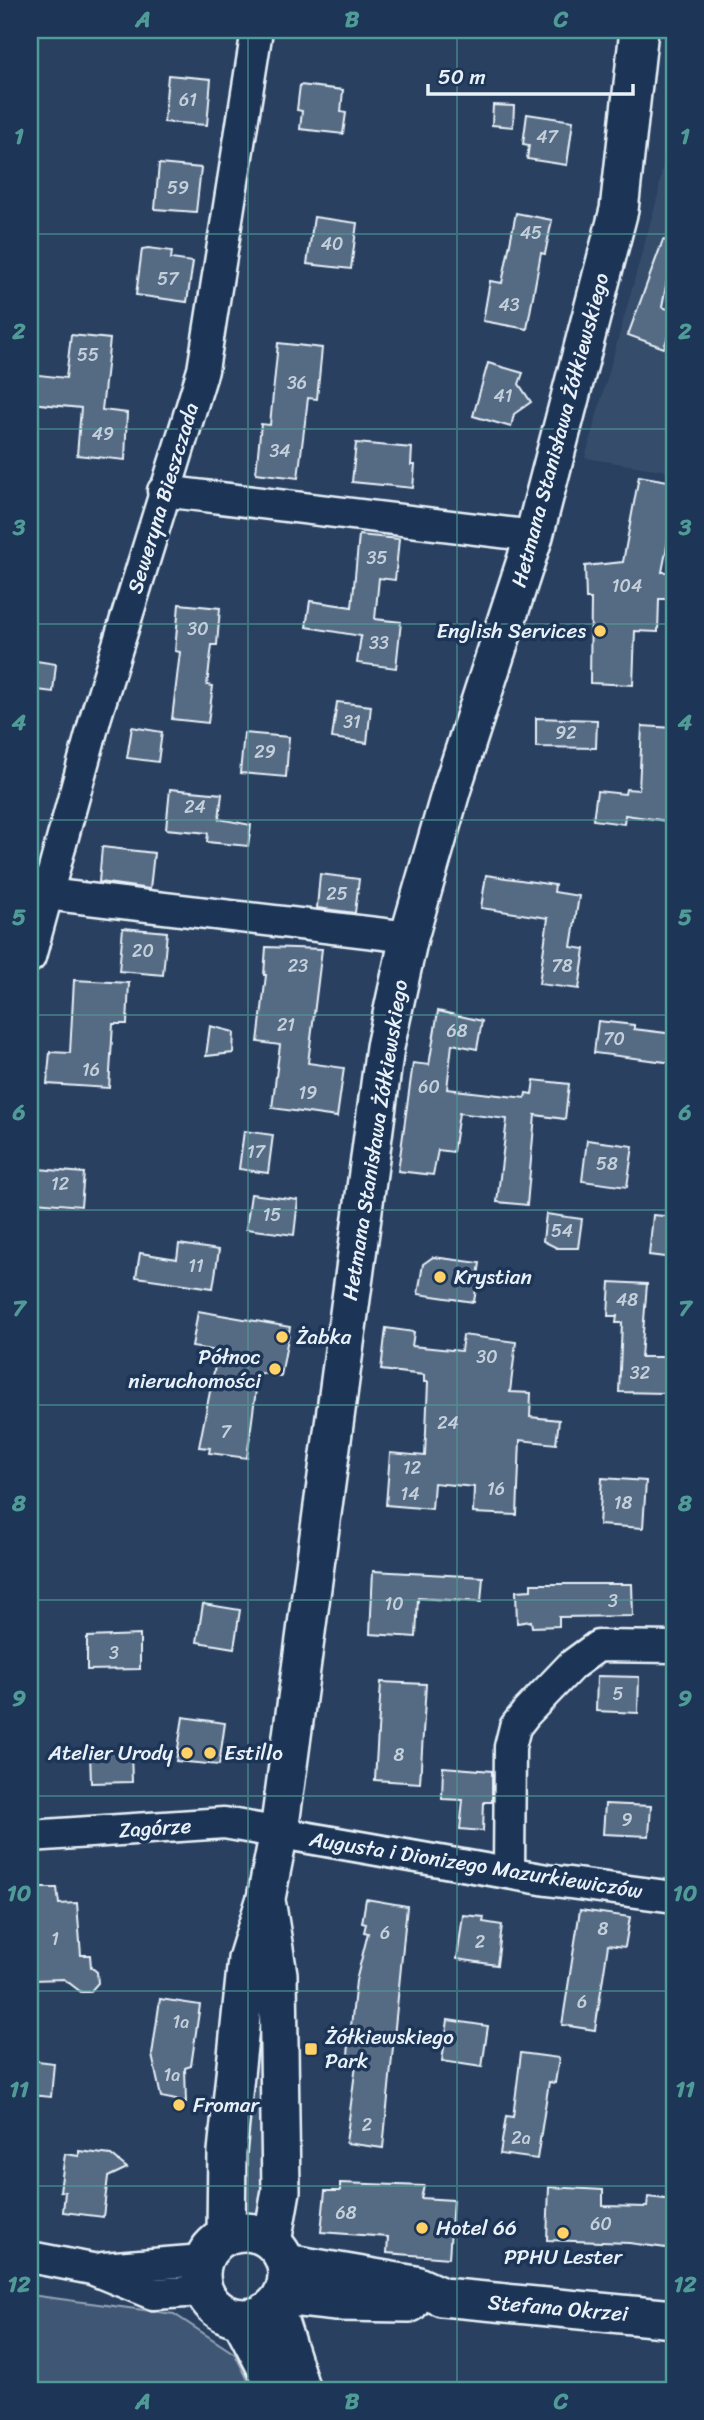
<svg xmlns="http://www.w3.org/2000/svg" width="704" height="2420" viewBox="0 0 704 2420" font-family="Sriracha,sans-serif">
<rect width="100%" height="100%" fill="#294061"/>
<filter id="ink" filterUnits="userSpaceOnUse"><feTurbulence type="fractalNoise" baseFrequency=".0143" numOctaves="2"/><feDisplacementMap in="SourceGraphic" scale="14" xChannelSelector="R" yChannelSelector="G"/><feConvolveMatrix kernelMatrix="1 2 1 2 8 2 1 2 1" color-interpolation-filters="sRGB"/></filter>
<g filter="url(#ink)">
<polygon fill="#364d6b" points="674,96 674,472 585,458 658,195"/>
<g fill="#415774" stroke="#94a4b6" stroke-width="2">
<polygon points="260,1959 268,2218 245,2215 236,2166"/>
<polygon points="30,2295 174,2314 235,2354 253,2390 30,2390"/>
</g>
<g fill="#556a83" stroke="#e8f1f8" stroke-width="2">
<polygon points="168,75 211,79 207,125 164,122"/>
<polygon points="300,85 343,90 341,112 346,113 343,134 300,129 302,111 297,110"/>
<polygon points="493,105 514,106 513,127 492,125"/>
<polygon points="527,114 573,121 567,165 527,159 529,145 523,144"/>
<polygon points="159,164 201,168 196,212 155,209"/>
<polygon points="516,213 552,220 545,254 541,253 527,329 483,321 490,281 502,283"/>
<polygon points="314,217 357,223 351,269 307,264"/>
<polygon points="663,240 674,243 662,307 674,311 674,318 664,348 628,335"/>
<polygon points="148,248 172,251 171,259 193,262 187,302 136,295 142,249"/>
<polygon points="71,335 110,339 102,410 127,413 125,460 77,455 81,408 30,403 30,374 66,378"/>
<polygon points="278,343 322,348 317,399 308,398 298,478 256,473 261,424 270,425"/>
<polygon points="488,363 523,373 519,384 531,402 514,414 511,427 473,416"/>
<polygon points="356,443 412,448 411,465 415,465 413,488 352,482"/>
<polygon points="639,476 674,482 674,510 662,572 669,572 669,599 659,599 658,632 635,631 633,685 590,683 591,599 586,599 585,566 623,562"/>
<polygon points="359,535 399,539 395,580 379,578 375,619 401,622 396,668 357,663 361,636 306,627 310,601 352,607"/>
<polygon points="179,604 220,608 217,645 212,645 207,685 213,686 208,723 172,719 180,652 175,651"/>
<polygon points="30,660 56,664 53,692 30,689"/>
<polygon points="337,702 371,706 367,743 332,738"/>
<polygon points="536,718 597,720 596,748 536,747"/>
<polygon points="642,726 674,728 674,822 625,815 624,824 593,820 597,791 625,794 626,789 639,790"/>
<polygon points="132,727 162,732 158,762 127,758"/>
<polygon points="244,733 289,737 286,777 240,773"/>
<polygon points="170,789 222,794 219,819 251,825 248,846 207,842 208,833 166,829"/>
<polygon points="102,847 154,853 150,889 99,882"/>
<polygon points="320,874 359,879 355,913 317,908"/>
<polygon points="486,875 555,885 554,892 579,896 571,947 585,949 579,989 539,984 548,918 481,908"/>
<polygon points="123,928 167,932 163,975 119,971"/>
<polygon points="266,947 322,949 308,1063 344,1068 337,1117 272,1108 280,1045 258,1042 266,975 264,975"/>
<polygon points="74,980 129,983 127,1024 113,1024 109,1088 47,1084 50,1052 70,1053"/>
<polygon points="438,1011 482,1021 477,1049 452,1044 447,1089 525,1098 526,1093 532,1094 534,1080 569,1084 565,1119 535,1115 527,1205 497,1202 507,1119 459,1113 453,1152 438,1150 433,1175 398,1171 413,1063 429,1065"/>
<polygon points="598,1021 634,1025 634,1029 674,1034 674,1063 594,1053"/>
<polygon points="210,1026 234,1032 233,1053 206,1056"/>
<polygon points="244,1131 273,1135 268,1173 239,1169"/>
<polygon points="587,1140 633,1146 627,1187 582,1181"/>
<polygon points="38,1169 84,1173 81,1206 35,1202"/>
<polygon points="251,1194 298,1200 294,1235 246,1229"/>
<polygon points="546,1214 582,1219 578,1248 557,1248 543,1241"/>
<polygon points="653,1215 674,1217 674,1258 649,1255"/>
<polygon points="179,1244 219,1250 213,1288 136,1277 140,1253 177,1259"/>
<polygon points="433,1257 480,1263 474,1302 418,1294 423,1264"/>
<polygon points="610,1282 647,1284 641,1357 665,1357 664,1393 619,1392 622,1323 616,1323 617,1316 608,1316"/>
<polygon points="198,1311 290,1327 281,1376 261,1373 257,1382 247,1458 209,1453 210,1448 199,1447 218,1351 192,1347"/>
<polygon points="386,1328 414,1332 412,1346 461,1351 463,1335 516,1342 510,1392 531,1393 530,1417 559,1420 556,1444 520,1440 517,1515 473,1513 474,1487 434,1483 432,1509 386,1505 390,1453 425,1456 428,1382 424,1382 424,1375 381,1370"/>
<polygon points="602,1478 646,1481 643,1528 599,1525"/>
<polygon points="373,1571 483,1577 481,1602 418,1598 416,1637 370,1634"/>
<polygon points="531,1584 632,1584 633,1616 559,1617 559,1626 532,1627 531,1621 517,1623 516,1591 531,1590"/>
<polygon points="203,1604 240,1610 234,1648 197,1642"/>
<polygon points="140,1635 140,1669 87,1670 87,1637"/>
<polygon points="597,1676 639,1677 638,1713 596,1711"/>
<polygon points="381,1682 426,1684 420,1783 375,1780"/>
<polygon points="183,1717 225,1723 219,1765 176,1761"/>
<polygon points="131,1751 132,1782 91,1783 90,1752"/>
<polygon points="443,1767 492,1771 492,1802 484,1802 483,1831 460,1829 463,1800 442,1799"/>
<polygon points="605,1804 651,1806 649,1836 603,1834"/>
<polygon points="30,1888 57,1888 59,1904 77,1903 81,1955 90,1955 91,1967 97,1972 98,1983 90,1992 81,1992 64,1979 33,1980"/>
<polygon points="366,1899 407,1906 383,2148 346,2143 356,2064 347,2063 356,1981 368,1933 364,1932 366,1924 362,1923"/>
<polygon points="580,1910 630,1917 625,1947 608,1945 595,2030 562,2025"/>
<polygon points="463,1915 484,1917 483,1922 502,1925 497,1965 457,1959"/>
<polygon points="160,1999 200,2005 191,2066 185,2068 186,2102 161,2097 152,2055"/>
<polygon points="448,2020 488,2026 482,2067 442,2061"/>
<polygon points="521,2053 559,2058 555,2083 549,2082 537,2159 500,2154 506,2116 513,2117"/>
<polygon points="30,2060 54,2063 51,2097 30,2095"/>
<polygon points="79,2151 111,2155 127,2168 108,2177 103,2217 63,2212 65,2192 60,2191 65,2154 79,2156"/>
<polygon points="340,2183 424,2186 421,2198 453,2200 449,2258 387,2253 388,2237 321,2232 325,2191 340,2191"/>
<polygon points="549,2187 603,2190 603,2206 647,2207 648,2197 674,2200 674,2249 629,2243 547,2240"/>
</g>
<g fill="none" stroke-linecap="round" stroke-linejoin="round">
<defs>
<g id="minor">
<polyline points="163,491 534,536"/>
<polyline points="30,892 409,937"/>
<polyline points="30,957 96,716 203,370 257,30"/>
<polyline points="30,1836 224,1823 547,1880 674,1897"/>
<polyline points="509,1871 510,1747 515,1727 526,1713 572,1665 598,1646 674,1647"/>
<polyline points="30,2257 92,2269 153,2294 203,2291"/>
<polyline points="103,2268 203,2260"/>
</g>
<g id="tertiary">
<polyline points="267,1906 278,1974 281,2191 272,2242"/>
<circle cx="244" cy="2275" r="43"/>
<polyline points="226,2235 227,2152 247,1959 266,1898 279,1832 385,1047 409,937 452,788 534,536 619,210 639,30"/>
<polyline points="286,2263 415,2285 442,2297 674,2319"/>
<polyline points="282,2296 337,2302 410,2303"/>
<polyline points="274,2306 301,2390"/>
<polyline points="241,2319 278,2390"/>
</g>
</defs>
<use href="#minor" stroke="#e8f1f8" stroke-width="35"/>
<use href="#tertiary" stroke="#e8f1f8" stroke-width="42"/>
<use href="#minor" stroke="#1d3557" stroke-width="30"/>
<use href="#tertiary" stroke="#1d3557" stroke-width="37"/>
</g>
</g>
<path fill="none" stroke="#509b97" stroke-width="2" stroke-opacity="0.55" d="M248,30V2390M457,30V2390M30,234H674M30,429H674M30,624H674M30,820H674M30,1015H674M30,1210H674M30,1405H674M30,1600H674M30,1796H674M30,1991H674M30,2186H674"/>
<g fill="#ffd166" stroke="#1d3557" stroke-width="2.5">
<circle cx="600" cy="631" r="7"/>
<circle cx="440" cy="1277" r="7"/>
<circle cx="282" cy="1337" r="7"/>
<circle cx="275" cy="1369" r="7"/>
<circle cx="187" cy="1753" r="7"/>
<circle cx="210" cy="1753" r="7"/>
<rect x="304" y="2042" width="14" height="14" rx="3.5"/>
<circle cx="179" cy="2105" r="7"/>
<circle cx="422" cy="2228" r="7"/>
<circle cx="563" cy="2233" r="7"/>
</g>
<g text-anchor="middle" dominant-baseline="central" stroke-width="7" stroke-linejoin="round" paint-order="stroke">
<g font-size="18" fill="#c3cfdb">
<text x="188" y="100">61</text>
<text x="547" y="137">47</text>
<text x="178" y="188">59</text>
<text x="531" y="233">45</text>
<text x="332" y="244">40</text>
<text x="168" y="279">57</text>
<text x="509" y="305">43</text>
<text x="88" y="355">55</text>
<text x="297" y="383">36</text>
<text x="503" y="396">41</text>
<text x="103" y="434">49</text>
<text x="280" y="451">34</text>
<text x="377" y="558">35</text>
<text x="627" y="586">104</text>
<text x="198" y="629">30</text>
<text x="379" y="643">33</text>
<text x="352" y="722">31</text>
<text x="566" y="733">92</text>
<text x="265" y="752">29</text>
<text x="195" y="807">24</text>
<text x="337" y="894">25</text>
<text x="143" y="951">20</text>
<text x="298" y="966">23</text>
<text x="562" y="966">78</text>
<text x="286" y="1025">21</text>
<text x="457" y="1031">68</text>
<text x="614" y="1039">70</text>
<text x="91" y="1070">16</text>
<text x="429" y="1087">60</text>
<text x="308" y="1093">19</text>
<text x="256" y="1152">17</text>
<text x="607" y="1164">58</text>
<text x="60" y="1184">12</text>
<text x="272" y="1215">15</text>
<text x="562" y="1231">54</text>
<text x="196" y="1266">11</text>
<text x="627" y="1300">48</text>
<text x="487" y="1357">30</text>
<text x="640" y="1373">32</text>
<text x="448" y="1423">24</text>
<text x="226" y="1432">7</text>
<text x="412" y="1468">12</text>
<text x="496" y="1489">16</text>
<text x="410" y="1494">14</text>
<text x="623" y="1503">18</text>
<text x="613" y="1601">3</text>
<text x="394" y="1604">10</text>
<text x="114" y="1653">3</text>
<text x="618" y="1694">5</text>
<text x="399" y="1755">8</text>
<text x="627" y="1820">9</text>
<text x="603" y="1929">8</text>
<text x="385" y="1933">6</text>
<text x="55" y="1939">1</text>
<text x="480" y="1942">2</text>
<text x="582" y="2002">6</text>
<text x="181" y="2022">1a</text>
<text x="172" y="2075">1a</text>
<text x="367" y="2125">2</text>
<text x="521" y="2138">2a</text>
<text x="346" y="2213">68</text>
<text x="601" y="2224">60</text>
</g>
<g font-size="21" fill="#e8f1f8" stroke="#1d3557">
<text transform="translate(560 430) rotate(-75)">Hetmana Stanisława Żółkiewskiego</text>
<text transform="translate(163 498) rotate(-73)">Seweryna Bieszczada</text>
<text transform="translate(375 1140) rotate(-81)">Hetmana Stanisława Żółkiewskiego</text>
<text transform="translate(155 1828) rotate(-4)">Zagórze</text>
<text transform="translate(476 1865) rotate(9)">Augusta i Dionizego Mazurkiewiczów</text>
<text transform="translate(558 2308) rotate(5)">Stefana Okrzei</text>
</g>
<g font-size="21" fill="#e8f1f8" stroke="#1d3557" text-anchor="start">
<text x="586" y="631" text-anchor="end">English Services</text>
<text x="454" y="1277">Krystian</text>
<text x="296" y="1337">Żabka</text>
<text x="261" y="1357" text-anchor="end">Północ<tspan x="261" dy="24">nieruchomości</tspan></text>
<text x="173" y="1753" text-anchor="end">Atelier Urody</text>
<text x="224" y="1753">Estillo</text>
<text x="325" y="2037">Żółkiewskiego<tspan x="325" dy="24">Park</tspan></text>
<text x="193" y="2105">Fromar</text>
<text x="436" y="2228">Hotel 66</text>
<text x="563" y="2257" text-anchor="middle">PPHU Lester</text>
</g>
</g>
<rect width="704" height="2420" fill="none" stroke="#1d3557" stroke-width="77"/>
<path d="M428 84v10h205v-10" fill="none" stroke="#e8f1f8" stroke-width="3.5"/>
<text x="438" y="84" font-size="21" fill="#e8f1f8" stroke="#1d3557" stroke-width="5" paint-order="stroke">50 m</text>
<rect x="38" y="38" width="628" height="2344" fill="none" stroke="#509b97" stroke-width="2.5"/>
<g font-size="23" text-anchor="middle" font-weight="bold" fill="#509b97">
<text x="143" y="27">A</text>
<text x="352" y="27">B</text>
<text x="561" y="27">C</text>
<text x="19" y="144">1</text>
<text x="685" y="144">1</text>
<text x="19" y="339">2</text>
<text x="685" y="339">2</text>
<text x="19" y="535">3</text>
<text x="685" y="535">3</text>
<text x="19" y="730">4</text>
<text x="685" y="730">4</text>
<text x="19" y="925">5</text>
<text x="685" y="925">5</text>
<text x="19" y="1120">6</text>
<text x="685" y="1120">6</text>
<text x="19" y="1316">7</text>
<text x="685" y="1316">7</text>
<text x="19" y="1511">8</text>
<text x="685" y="1511">8</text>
<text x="19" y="1706">9</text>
<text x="685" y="1706">9</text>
<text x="19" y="1901">10</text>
<text x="685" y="1901">10</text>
<text x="19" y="2097">11</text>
<text x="685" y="2097">11</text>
<text x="19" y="2292">12</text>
<text x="685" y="2292">12</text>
<text x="143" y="2409">A</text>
<text x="352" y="2409">B</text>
<text x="561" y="2409">C</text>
</g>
</svg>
